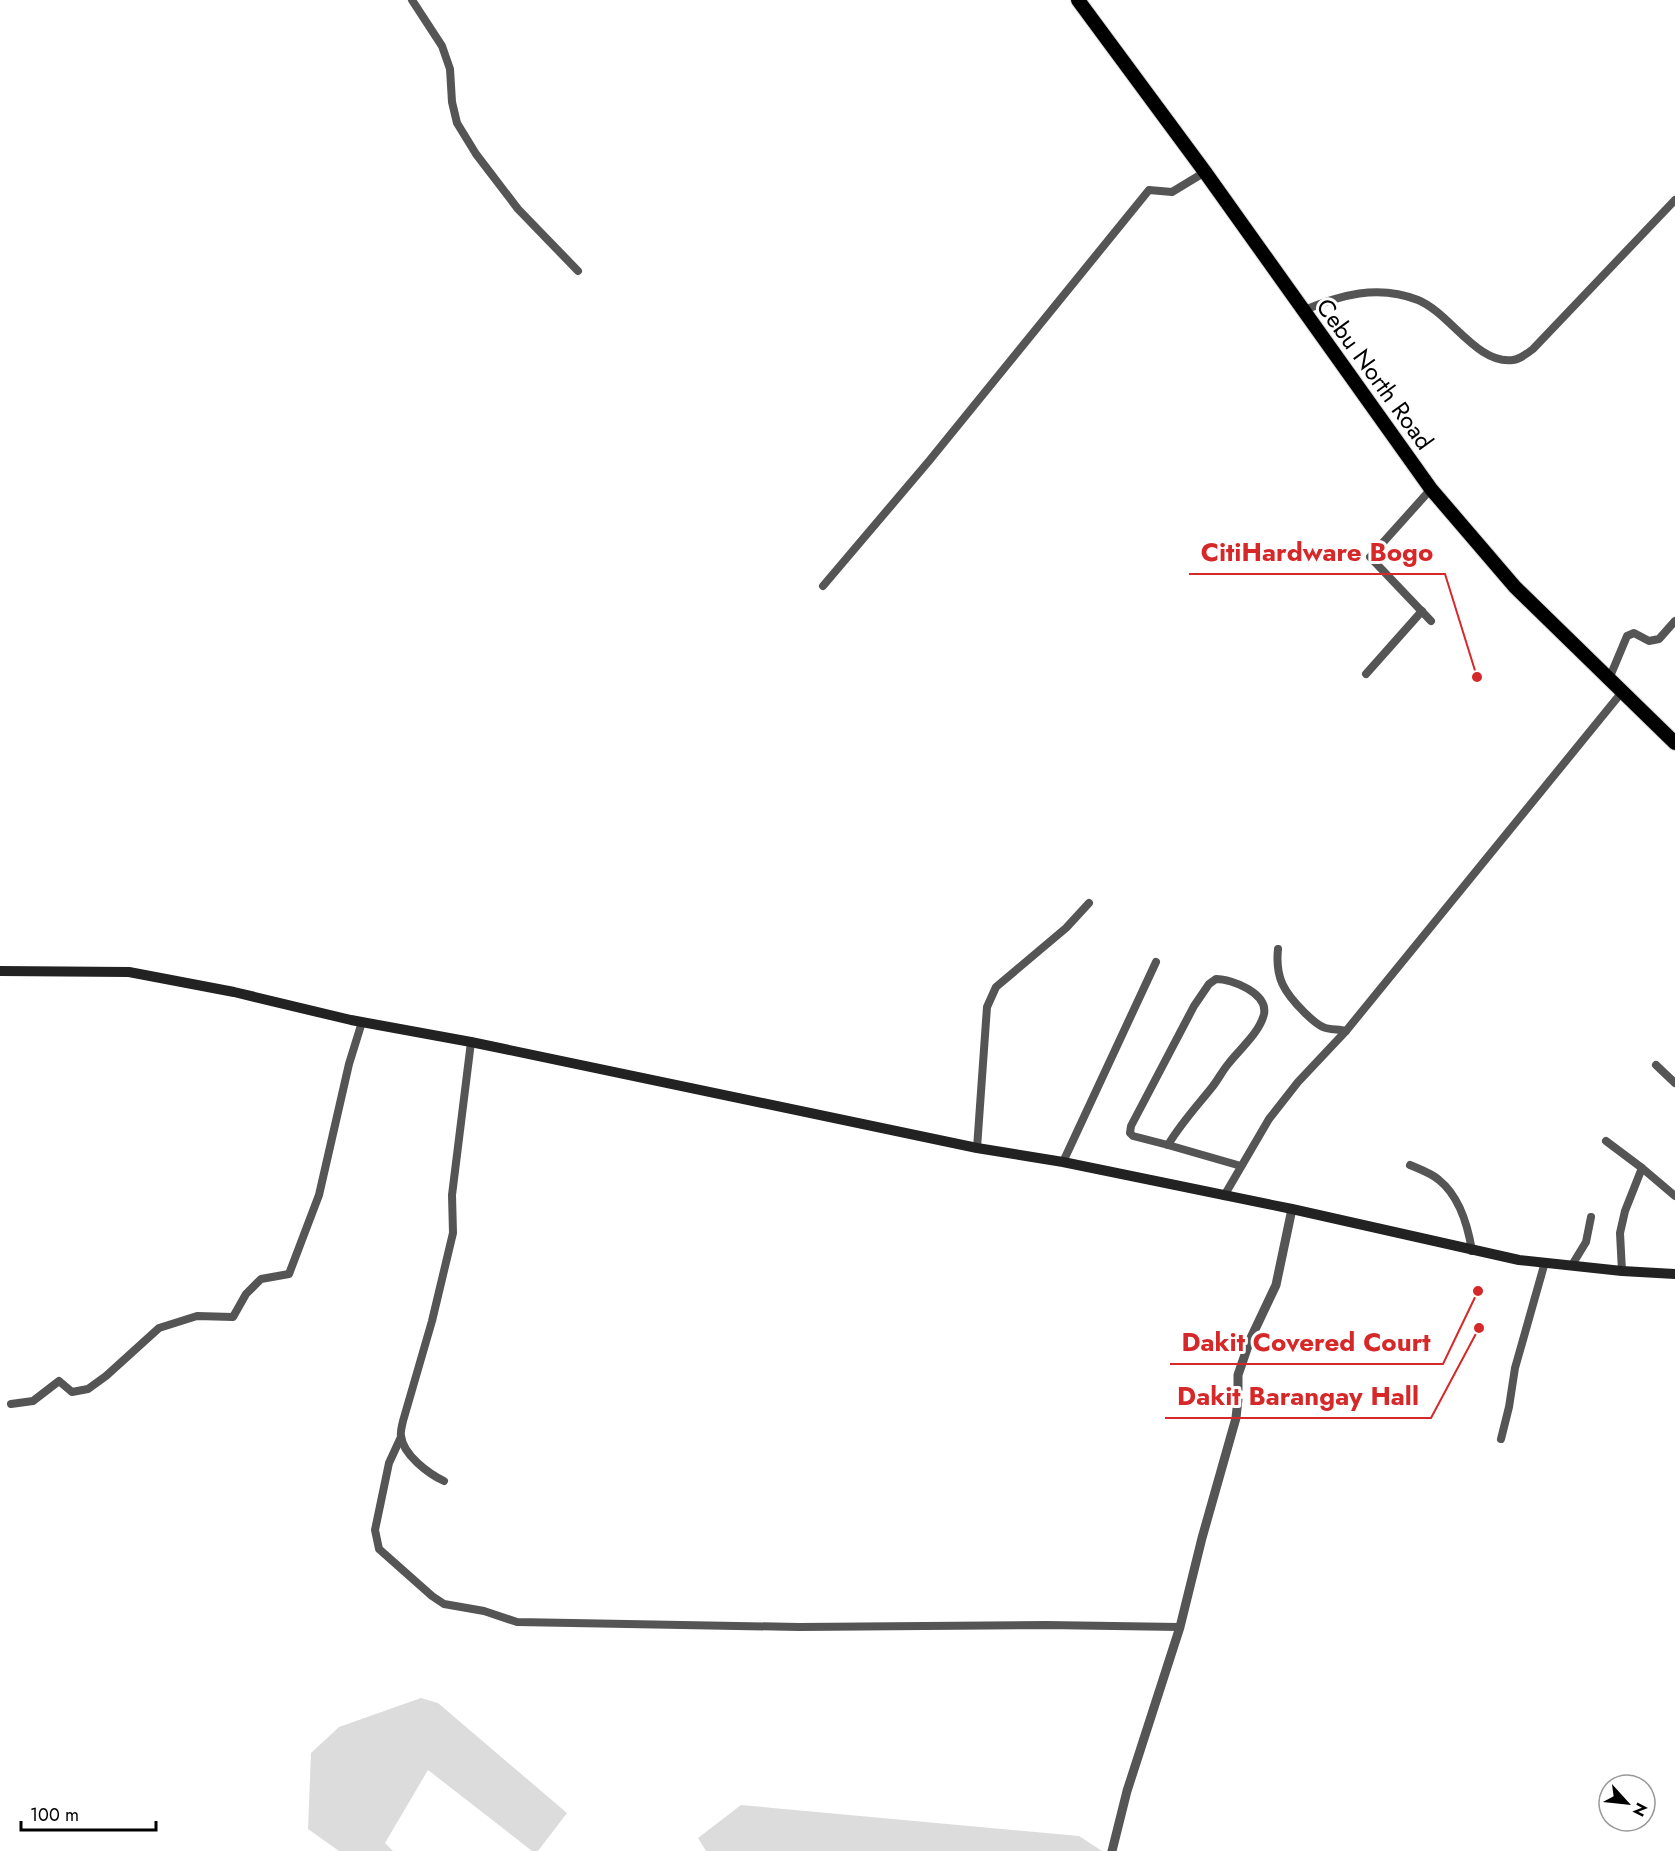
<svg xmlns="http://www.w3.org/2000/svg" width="1675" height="1851" viewBox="0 0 1675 1851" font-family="Jost,sans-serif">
<rect width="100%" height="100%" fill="#fff"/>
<g fill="#dcdcdc">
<polygon points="421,1698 438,1703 567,1813 538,1851 532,1851 428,1770 385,1843 393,1851 339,1851 308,1829 311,1753 339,1727"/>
<polygon points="741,1805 1079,1836 1102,1851 706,1851 698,1838"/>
</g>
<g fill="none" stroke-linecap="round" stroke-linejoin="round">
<defs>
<polyline id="trunk" points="1078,0 1205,172 1431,489 1515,587 1675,743"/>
</defs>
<use href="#trunk" stroke="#dbdbdb" stroke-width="16"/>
<g stroke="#555" stroke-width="8">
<polyline points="412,0 442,46 450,69 452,102 457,123 476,154 518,209 578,271"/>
<path d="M1302,311C1340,295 1378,284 1418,300C1450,313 1477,365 1513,360C1520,359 1528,353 1533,349L1675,200"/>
<polyline points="1431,489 1370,557 1431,621"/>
<polyline points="823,586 929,461 1149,190 1172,192 1205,172"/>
<polyline points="1366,674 1422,611"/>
<polyline points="1609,679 1627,636 1634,633 1649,641 1659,639 1675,621"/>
<path d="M1278,949C1275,978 1284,992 1304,1012C1309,1017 1316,1024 1323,1027C1329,1030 1339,1029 1346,1031"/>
<path d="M1216,979C1232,979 1268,993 1264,1014C1260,1032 1240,1049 1229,1063C1223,1070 1219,1078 1213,1086C1198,1105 1181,1123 1168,1145L1133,1136L1130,1133L1131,1126L1194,1006L1209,984Z"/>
<polyline points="1656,1065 1675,1083"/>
<polyline points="1606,1141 1642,1168 1625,1211 1620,1233 1622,1271"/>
<polyline points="1168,1145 1241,1166"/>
<polyline points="977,1148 987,1007 996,987 1066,928 1089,903"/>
<polyline points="1063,1162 1156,962"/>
<path d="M1410,1165C1419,1169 1431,1173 1439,1180C1459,1196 1468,1226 1472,1251"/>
<polyline points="1642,1168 1675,1196"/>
<polyline points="1224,1196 1269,1119 1298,1082 1346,1031 1622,692"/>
<polyline points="1572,1265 1586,1242 1591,1217"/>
<polyline points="11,1404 33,1401 59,1381 72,1392 88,1389 106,1376 159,1328 197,1316 233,1317 246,1294 261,1279 289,1274 319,1195 349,1064 362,1022"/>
<polyline points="401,1437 389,1463 375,1530 379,1549 432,1596 444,1604 484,1611 517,1622 799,1627 1046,1625 1180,1627"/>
<polyline points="1501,1439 1509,1407 1515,1368 1545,1262"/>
<path d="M444,1481C429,1474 403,1455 401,1436C400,1432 402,1426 403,1421L432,1321L453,1233L452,1195L471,1042"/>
</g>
<polyline stroke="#555" stroke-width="9" points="1112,1851 1127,1791 1180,1627 1202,1538 1236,1418 1238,1399 1238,1375 1250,1340 1276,1285 1292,1209"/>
<polyline stroke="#222" stroke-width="10" points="0,971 129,972 234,992 351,1020 471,1042 977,1148 1063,1162 1292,1209 1519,1260 1622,1271 1675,1274"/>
<use href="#trunk" stroke="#000" stroke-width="14"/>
</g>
<g text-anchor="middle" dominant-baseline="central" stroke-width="6" stroke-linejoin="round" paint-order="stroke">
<g font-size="24" fill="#000" stroke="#fff">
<text transform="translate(1375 374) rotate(54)">Cebu North Road</text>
</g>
</g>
<path fill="none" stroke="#d62828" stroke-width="2" d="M1477 677L1445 574H1189M1478 1291L1443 1364H1170M1479 1328L1431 1418H1165"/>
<g fill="#d62828" stroke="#fff" stroke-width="2">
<circle cx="1477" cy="677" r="6"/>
<circle cx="1478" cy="1291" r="6"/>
<circle cx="1479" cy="1328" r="6"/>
</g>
<g font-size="26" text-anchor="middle" font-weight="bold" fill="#d62828" stroke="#fff" stroke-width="6" stroke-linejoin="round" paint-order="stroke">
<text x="1317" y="561">CitiHardware Bogo</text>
<text x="1306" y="1351">Dakit Covered Court</text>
<text x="1298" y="1405">Dakit Barangay Hall</text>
</g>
<g transform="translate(1627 1803) rotate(117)"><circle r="28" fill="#ffffff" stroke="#999999" stroke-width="1.5"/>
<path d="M0-4.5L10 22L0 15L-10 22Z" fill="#000000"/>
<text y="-9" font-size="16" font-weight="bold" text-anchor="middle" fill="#000000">N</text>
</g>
<path d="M21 1821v9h135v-9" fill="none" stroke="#000000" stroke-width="3"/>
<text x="30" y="1821" font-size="18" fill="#000000" stroke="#ffffff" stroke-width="4.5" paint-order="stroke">100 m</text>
</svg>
